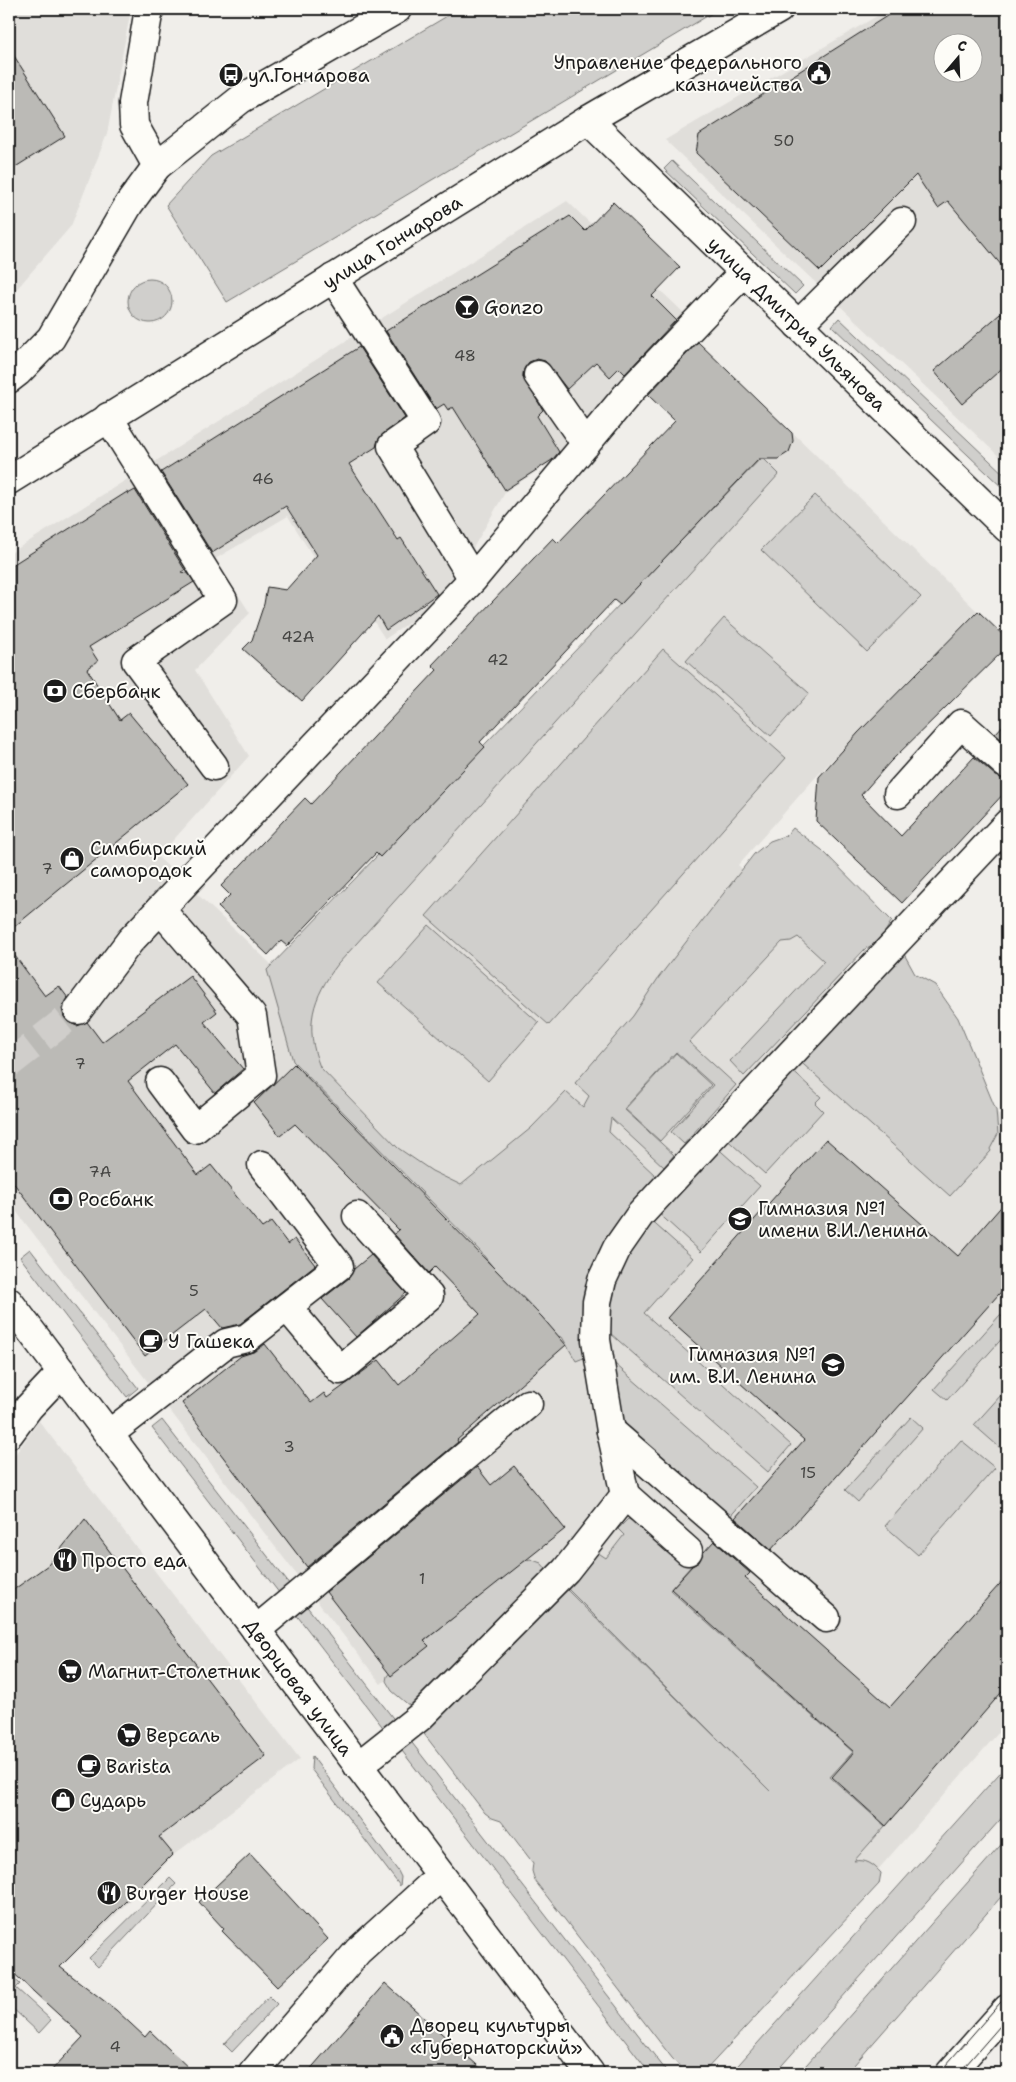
<svg xmlns="http://www.w3.org/2000/svg" width="1016" height="2082" viewBox="0 0 1016 2082" font-family="'Shantell Sans',sans-serif">
<rect width="100%" height="100%" fill="#f0eeea"/>
<filter id="ink" filterUnits="userSpaceOnUse"><feTurbulence type="fractalNoise" baseFrequency=".02" numOctaves="2"/><feDisplacementMap in="SourceGraphic" scale="10" xChannelSelector="R" yChannelSelector="G"/><feConvolveMatrix kernelMatrix="1 2 1 2 8 2 1 2 1" color-interpolation-filters="sRGB"/></filter>
<g filter="url(#ink)">
<g fill="#e0deda" fill-rule="evenodd">
<polygon points="9,9 131,9 107,134 71,226 9,298"/>
<path d="M889,9H1007V464L665,140ZM944,42H974V72H944Z"/>
<polygon points="567,201 685,314 619,379 561,456 506,491 443,600 385,639 339,567 325,576 288,516 215,559 250,613 195,670 249,756 158,857 272,965 789,429 977,611 814,779 738,865 1007,1122 1007,1723 699,2073 390,1676 381,1684 9,1202 9,554"/>
<polygon points="39,1421 300,1759 176,1853 82,1949 38,1889 19,1902 9,1889 9,1463"/>
</g>
<g fill="#d0cfcc" stroke="#767674">
<polygon points="459,9 719,9 227,302 166,205 211,156"/>
<polygon points="672,161 803,286 795,294 664,169"/>
<circle cx="150" cy="301" r="22"/>
<polygon points="839,318 1007,477 1007,492 832,326"/>
<path d="M762,457L779,474L338,964C312,998 304,1026 320,1067L398,1148L432,1171L461,1185L531,1128L566,1092L583,1107L589,1096L575,1083L633,1016L659,977L754,854L770,841L787,835L793,828L822,850L892,921C883,931 883,949 866,948L744,1076L730,1061L824,961L798,937L791,941L782,942L689,1042L736,1085L684,1144L671,1132L713,1085L676,1052L624,1109L674,1155L664,1167L611,1118L609,1132L656,1176C628,1208 596,1240 588,1284C583,1307 586,1333 586,1357L576,1361L562,1337L553,1336L539,1325L480,1251L293,1061L267,970Z"/>
<polygon points="815,495 921,597 867,652 761,550"/>
<polygon points="724,618 809,693 771,736 686,661"/>
<polygon points="663,649 786,758 549,1025 426,916"/>
<polygon points="429,925 539,1023 488,1081 378,983"/>
<polygon points="897,947 904,954 915,974 935,985 958,1018 996,1110 998,1134 990,1149 991,1151 950,1196 794,1056"/>
<polygon points="676,1053 711,1085 660,1141 625,1109"/>
<polygon points="786,1065 821,1097 815,1103 823,1111 765,1174 722,1135"/>
<polygon points="713,1144 760,1186 701,1252 654,1209"/>
<polygon points="647,1217 693,1258 644,1313 791,1445 768,1472 602,1326 603,1304"/>
<polygon points="30,1249 138,1388 127,1397 20,1257"/>
<polygon points="1000,1315 1007,1321 1007,1333 947,1400 934,1389"/>
<polygon points="607,1357 756,1487 727,1520 618,1424"/>
<polygon points="1001,1395 1007,1400 1007,1454 974,1425"/>
<polygon points="911,1417 923,1428 858,1502 845,1490"/>
<polygon points="162,1420 290,1585 280,1594 152,1428"/>
<polygon points="961,1440 995,1468 918,1555 885,1526"/>
<path d="M628,1519L647,1527L691,1566L670,1590L853,1752L830,1777L885,1826L854,1861C866,1859 873,1864 881,1873L879,1884L703,2073H686L672,2058L535,1881L532,1871L533,1863L501,1821L492,1818L485,1813L421,1730L563,1586L770,1791L564,1585L597,1552L606,1558L624,1535L618,1529Z"/>
<polygon points="530,1559 541,1563 548,1571 411,1707 392,1691 386,1681 387,1676 400,1661 520,1563"/>
<polygon points="305,1604 396,1722 385,1730 295,1613"/>
<polygon points="409,1739 668,2073 650,2073 399,1747"/>
<polygon points="312,1756 398,1871 401,1877 400,1886 311,1769"/>
<polygon points="1007,1765 1007,1812 775,2073 731,2073"/>
<polygon points="1007,1838 1007,1890 847,2073 799,2073"/>
<polygon points="170,1878 176,1884 98,1967 89,1958"/>
<polygon points="9,1974 20,1984 16,1988 51,2020 39,2033 9,2005"/>
<polygon points="269,1996 277,2004 232,2052 224,2044"/>
</g>
<g fill="#bbbab6" stroke="#1c1c1c" fill-rule="evenodd">
<path d="M898,9H1007V272L948,201L938,208L916,175L820,271L696,153L699,135ZM944,42H974V72H944Z"/>
<polygon points="9,48 65,136 9,171"/>
<polygon points="613,202 680,267 652,296 676,320 625,374 619,368 610,377 596,362 567,389 545,361 537,359 529,362 524,369 523,377 543,410 537,416 559,452 552,460 505,490 453,407 448,410 444,404 436,409 386,331 570,216 585,231"/>
<polygon points="1007,308 1007,364 962,404 934,371"/>
<polygon points="698,342 792,433 793,441 789,452 778,459 759,459 620,605 614,600 480,742 485,747 380,857 376,853 287,946 281,941 268,955 218,907 230,895 221,886 305,798 311,804 437,670 432,665 553,538 558,543 675,421 648,395"/>
<polygon points="359,347 405,418 383,434 378,440 376,447 349,464 398,540 401,538 437,594 386,630 378,616 302,701 243,649 252,640 264,604 267,587 286,590 317,555 286,506 212,553 161,472"/>
<polygon points="135,490 185,570 181,572 188,573 194,582 89,647 98,661 87,669 120,720 129,713 188,784 9,931 9,567 127,492 128,494"/>
<polygon points="978,611 1007,639 1007,647 890,762 861,795 901,836 974,757 996,776 1007,779 1007,790 902,903 816,821 819,777 858,733"/>
<polygon points="1007,721 1007,744 995,734"/>
<polygon points="9,948 45,996 59,986 68,998 62,1009 64,1017 68,1022 77,1026 87,1022 102,1042 190,976 217,1012 204,1022 243,1069 215,1093 175,1044 128,1081 198,1175 211,1165 262,1228 271,1222 288,1244 295,1239 315,1265 240,1324 222,1328 206,1309 145,1356 9,1177"/>
<polygon points="294,1064 542,1317 566,1345 457,1440 458,1442 307,1567 182,1403 241,1356 256,1351 265,1344 311,1403 324,1393 327,1398 379,1360 399,1385 480,1314 435,1267 429,1273 394,1234 399,1230 295,1124 280,1136 254,1103"/>
<polygon points="826,1139 958,1256 1007,1200 1007,1285 771,1550 735,1518 804,1440 667,1318"/>
<polygon points="371,1255 406,1293 356,1337 322,1299 349,1278 354,1269"/>
<polygon points="514,1466 565,1529 424,1641 429,1646 391,1676 326,1592 477,1467 491,1485"/>
<polygon points="85,1519 266,1756 159,1837 173,1854 60,1967 116,2010 145,2037 150,2031 194,2073 49,2073 83,2037 9,1969 9,1593 48,1565"/>
<polygon points="714,1541 750,1573 745,1578 890,1707 1007,1576 1007,1686 886,1826 832,1777 854,1752 671,1589 692,1566 699,1562 703,1553"/>
<polygon points="250,1854 328,1939 277,1987 222,1931 224,1929 199,1902"/>
<polygon points="385,1983 486,2073 307,2073"/>
</g>
<g fill="none" stroke-linecap="round" stroke-linejoin="round">
<polyline stroke="#d0cecb" stroke-width="28" stroke-dasharray="28 14" stroke-linecap="butt" points="9,1064 78,1010"/>
<defs>
<g id="minor">
<polyline points="149,9 133,103 134,125 157,166"/>
<path id="s1" d="M588,120L1007,528"/>
<polyline points="333,278 426,422 392,446 473,579"/>
<polyline points="798,325 902,222"/>
<polyline points="538,375 586,444"/>
<polyline points="108,417 223,600 136,661 214,766"/>
<polyline points="898,794 961,724 1006,764"/>
<polyline points="160,909 252,1016 261,1075 195,1129 160,1082"/>
<polyline points="78,1010 130,941 473,579 631,390 744,272"/>
<path id="s2" d="M9,1302L590,2073"/>
<polyline points="287,1307 340,1370 429,1296 357,1216"/>
<polyline points="611,1431 826,1618"/>
<polyline points="9,1434 29,1407 62,1372"/>
<polyline points="109,1434 226,1343 247,1338 339,1266 262,1165"/>
<polyline points="625,1495 611,1431 596,1340 597,1302 602,1280 617,1248 640,1215 691,1160 1007,824"/>
<polyline points="256,1630 528,1404"/>
<polyline points="358,1766 421,1716 566,1570 625,1495 688,1551"/>
<polyline points="253,2073 358,1951 441,1876"/>
<polyline points="950,2073 1007,2009"/>
</g>
<g id="major">
<polyline points="9,379 18,372 51,338 129,204 157,166 241,99 397,9"/>
<path id="s3" d="M9,480L588,120L779,9"/>
</g>
</defs>
<use href="#minor" stroke="#1c1c1c" stroke-width="31"/>
<use href="#major" stroke="#1c1c1c" stroke-width="31"/>
<use href="#minor" stroke="#fdfcf7" stroke-width="28"/>
<use href="#major" stroke="#fdfcf7" stroke-width="28"/>
<g stroke="#1c1c1c" stroke-width="1">
<polyline points="939,2073 1007,1995"/>
<polyline points="959,2073 1007,2018"/>
</g>
</g>
</g>
<defs>
<symbol id="civic-disc" viewBox="-11 -11 22 22"><circle r="9.5" fill="#1c1c1c" stroke="#fdfcf7"/><path d="M-.6-6.5H3V-4.5H.6V-3L4-1V1h2V6H-6V1h2V-1L-.6-3ZM-1.2 2.5V6h2.4V2.5Z" fill="#fff"/></symbol>
<symbol id="bus-disc" viewBox="-11 -11 22 22"><circle r="9.5" fill="#1c1c1c" stroke="#fdfcf7"/><path d="M-5-6H5V4H4V6H2V4H-2V6H-4V4H-5ZM-3.5-4V0h7V-4ZM-3.5 1.2v1.5H-2V1.2ZM2 1.2v1.5H3.5V1.2Z" fill="#fff"/></symbol>
<symbol id="bar-disc" viewBox="-11 -11 22 22"><circle r="9.5" fill="#1c1c1c" stroke="#fdfcf7"/><path d="M-6-5H6L.8 .8V4.5H3.5V6h-7V4.5H-.8V.8Z" fill="#fff"/></symbol>
<symbol id="bank-disc" viewBox="-11 -11 22 22"><circle r="9.5" fill="#1c1c1c" stroke="#fdfcf7"/><path d="M-6-4H6V4H-6ZM0-2.3a2.3 2.3 0 1 0 0 4.6a2.3 2.3 0 1 0 0-4.6Z" fill="#fff"/></symbol>
<symbol id="shop-disc" viewBox="-11 -11 22 22"><circle r="9.5" fill="#1c1c1c" stroke="#fdfcf7"/><path d="M-5-2.5h2.3a2.7 3.5 0 0 1 5.4 0H5L5.5 6h-11ZM-1.5-2.5h3a1.5 2.3 0 0 0-3 0Z" fill="#fff"/></symbol>
<symbol id="school-disc" viewBox="-11 -11 22 22"><circle r="9.5" fill="#1c1c1c" stroke="#fdfcf7"/><path d="M0-5L7-2L0 1L-7-2ZM-4 1L0 2.5L4 1V4Q0 6-4 4Z" fill="#fff"/></symbol>
<symbol id="cafe-disc" viewBox="-11 -11 22 22"><circle r="9.5" fill="#1c1c1c" stroke="#fdfcf7"/><path d="M-5.5-4.5H6V0H3Q3 3.5 0 3.5H-2.5Q-5.5 3.5-5.5 0ZM3-3.2v2h1.7v-2ZM-6 4.5H4V6H-6Z" fill="#fff"/></symbol>
<symbol id="restaurant-disc" viewBox="-11 -11 22 22"><circle r="9.5" fill="#1c1c1c" stroke="#fdfcf7"/><path d="M-5-6h1v4h1v-4h1v4h1v-4h1v5L-1.5 .5V6h-2V.5L-5-1ZM5-6V6H3V1.5H1.5Q1.5-4 5-6Z" fill="#fff"/></symbol>
<symbol id="supermarket-disc" viewBox="-11 -11 22 22"><circle r="9.5" fill="#1c1c1c" stroke="#fdfcf7"/><path d="M-6-5.5h2.5l.6 2H6L4.5 2H-2.5L-4.4-4H-6ZM-1.5 3.2a1.3 1.3 0 1 0 .1 0ZM3 3.2a1.3 1.3 0 1 0 .1 0Z" fill="#fff"/></symbol>
</defs>
<g fill-rule="evenodd">
<use href="#civic-disc" x="805" y="59" width="28" height="28"/>
<use href="#bus-disc" x="217" y="61" width="28" height="28"/>
<use href="#bar-disc" x="453" y="293" width="28" height="28"/>
<use href="#bank-disc" x="41" y="677" width="28" height="28"/>
<use href="#shop-disc" x="58" y="845" width="28" height="28"/>
<use href="#bank-disc" x="47" y="1185" width="28" height="28"/>
<use href="#school-disc" x="726" y="1205" width="28" height="28"/>
<use href="#cafe-disc" x="137" y="1327" width="28" height="28"/>
<use href="#school-disc" x="819" y="1351" width="28" height="28"/>
<use href="#restaurant-disc" x="51" y="1546" width="28" height="28"/>
<use href="#supermarket-disc" x="56" y="1657" width="28" height="28"/>
<use href="#supermarket-disc" x="115" y="1721" width="28" height="28"/>
<use href="#cafe-disc" x="75" y="1752" width="28" height="28"/>
<use href="#shop-disc" x="49" y="1786" width="28" height="28"/>
<use href="#restaurant-disc" x="95" y="1879" width="28" height="28"/>
<use href="#civic-disc" x="378" y="2022" width="28" height="28"/>
</g>
<g text-anchor="middle" dominant-baseline="central" stroke-width="4" stroke-linejoin="round" paint-order="stroke">
<g font-size="16" fill="#444442">
<text x="784" y="140">50</text>
<text x="465" y="355">48</text>
<text x="263" y="478">46</text>
<text x="298" y="636">42А</text>
<text x="498" y="659">42</text>
<text x="47" y="868">7</text>
<text x="80" y="1063">7</text>
<text x="100" y="1171">7А</text>
<text x="194" y="1290">5</text>
<text x="289" y="1446">3</text>
<text x="808" y="1472">15</text>
<text x="422" y="1578">1</text>
<text x="115" y="2046">4</text>
</g>
<g font-size="19" fill="#1c1c1c" stroke="#fdfcf7" text-anchor="start">
<text x="802" y="62" text-anchor="end">Управление федерального<tspan x="802" dy="22">казначейства</tspan></text>
<text x="248" y="75">ул.Гончарова</text>
<text x="484" y="307">Gonzo</text>
<text x="72" y="691">Сбербанк</text>
<text x="90" y="848">Симбирский<tspan x="90" dy="22">самородок</tspan></text>
<text x="78" y="1199">Росбанк</text>
<text x="758" y="1208">Гимназия №1<tspan x="758" dy="22">имени В.И.Ленина</tspan></text>
<text x="168" y="1341">У Гашека</text>
<text x="816" y="1354" text-anchor="end">Гимназия №1<tspan x="816" dy="22">им. В.И. Ленина</tspan></text>
<text x="82" y="1560">Просто еда</text>
<text x="88" y="1671">Магнит-Столетник</text>
<text x="146" y="1735">Версаль</text>
<text x="106" y="1766">Barista</text>
<text x="80" y="1800">Сударь</text>
<text x="126" y="1893">Burger House</text>
<text x="410" y="2025">Дворец культуры<tspan x="410" dy="22">«Губернаторский»</tspan></text>
</g>
<g font-size="19" fill="#1c1c1c" stroke="#fdfcf7">
<text stroke="none"><textPath href="#s3" startOffset="451">улица Гончарова</textPath></text>
<text stroke="none"><textPath href="#s1" startOffset="292">улица Дмитрия Ульянова</textPath></text>
<text stroke="none"><textPath href="#s2" startOffset="482">Дворцовая улица</textPath></text>
</g>
</g>
<rect width="1016" height="2082" fill="none" stroke="#fdfcf7" stroke-width="30"/>
<rect x="15" y="15" width="986" height="2052" fill="none" stroke="#1c1c1c" stroke-width="2" filter="url(#ink)"/>
<g transform="translate(958 58) rotate(19)"><circle r="24" fill="#fdfcf7" stroke="#a3a29f"/>
<path d="M0-4L9 19L0 12L-9 19Z" fill="#1c1c1c"/>
<text y="-8" font-size="14" font-weight="bold" text-anchor="middle" fill="#1c1c1c">С</text>
</g>
</svg>
